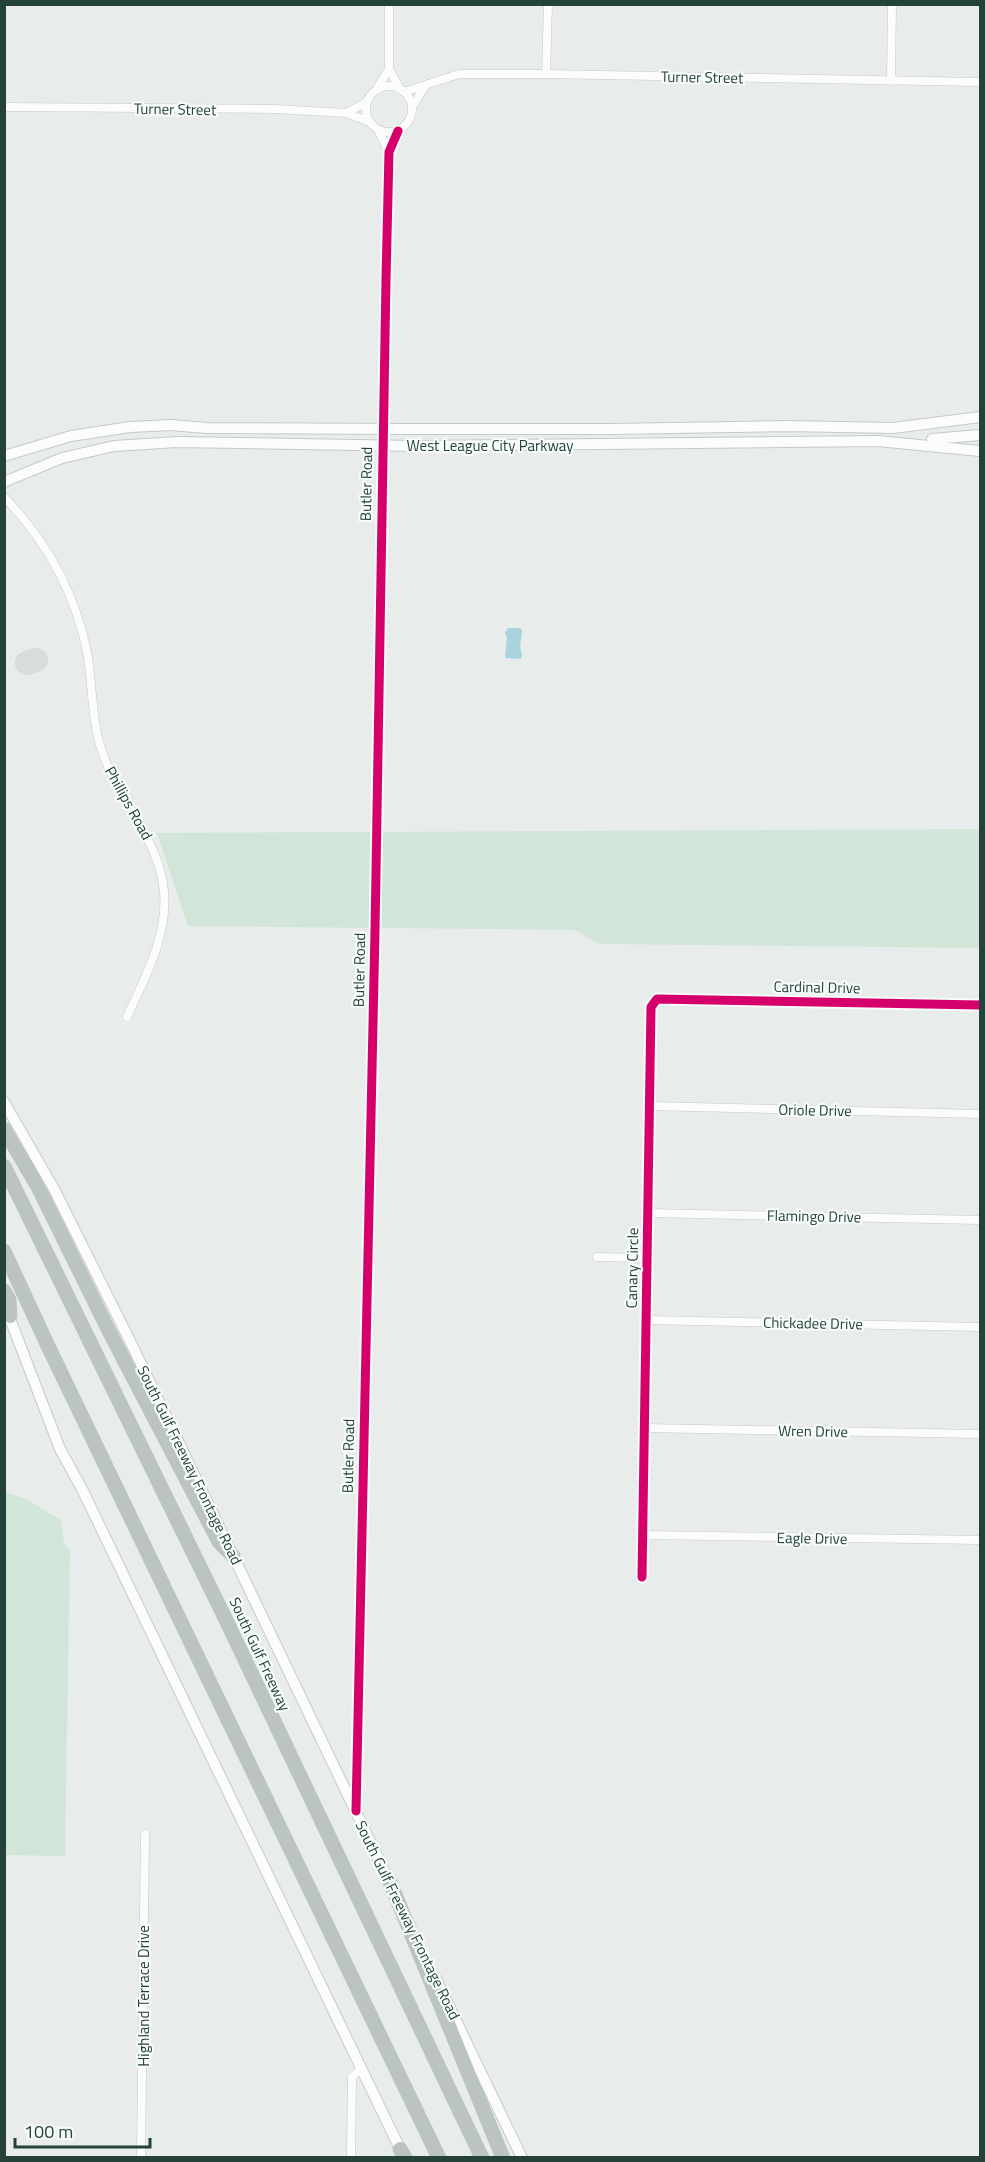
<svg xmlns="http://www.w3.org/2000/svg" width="985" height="2162" viewBox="0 0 985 2162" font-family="'Titillium Web',sans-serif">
<rect width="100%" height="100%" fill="#e8edeb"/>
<g fill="#d1e6d8">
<polygon points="980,829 980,948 599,944 575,930 188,926 157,833"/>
<polygon points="5,1492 26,1499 61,1520 64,1543 70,1550 65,1856 5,1855"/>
</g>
<path fill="#a9d4db" d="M508,628H520L522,630C522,639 518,646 522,654L521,659L505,658L507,637L505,633Z"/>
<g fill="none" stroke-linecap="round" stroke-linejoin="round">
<polyline stroke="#d8dddc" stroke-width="24" points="27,663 36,660"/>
<defs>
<g id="minor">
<polyline points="389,69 400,89"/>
<polyline points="546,74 548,4"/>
<polyline points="891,81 892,4"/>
<circle cx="389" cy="109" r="23"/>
<polyline points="376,90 389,69 389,4"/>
<polyline points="404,92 459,74 546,74 980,82"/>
<polyline points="413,106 425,86"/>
<polyline points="4,107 275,109 346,113 370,122"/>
<polyline points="346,113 367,102"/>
<polyline points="378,130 389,152"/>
<path d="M4,497C46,540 75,593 87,652C93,685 91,719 102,751C118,801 159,838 164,891C168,937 145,977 127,1017"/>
<polyline points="649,1106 980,1114"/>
<polyline points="648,1213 980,1220"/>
<polyline points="597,1257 647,1258"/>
<polyline points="646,1320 980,1327"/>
<polyline points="645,1428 980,1434"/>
<polyline points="643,1535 980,1540"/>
<polyline points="642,1577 651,1007 657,999 980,1005"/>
<polyline points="356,1810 375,931 386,279 389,152 398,131"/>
<polyline points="141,2158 145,1834"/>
<polyline points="351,2158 352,2077 361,2069"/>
</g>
<g id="secondary">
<polyline points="932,439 980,435"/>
<polyline points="4,456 71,436 130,427 171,425 207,428 407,429 611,429 786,426 893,428 980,417"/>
<polyline points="4,482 62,458 114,446 177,442 415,446 878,441 980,451"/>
<polyline points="4,1102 54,1189 130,1341 392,1887"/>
<polyline points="7,1311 60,1449 82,1489 403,2155"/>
<polyline points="436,1979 522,2158"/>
</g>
<g id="motorway">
<polyline points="4,1129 38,1187 110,1333 219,1542 233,1556"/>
<polyline points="4,1166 226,1620 482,2158"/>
<polyline points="4,1251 48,1346 439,2158"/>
<polyline points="4,1291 9,1300 10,1316"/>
<polyline points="390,1882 503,2158"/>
<polyline points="400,2149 405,2158"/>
</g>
</defs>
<use href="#minor" stroke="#c5cac8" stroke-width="9"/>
<use href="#secondary" stroke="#c3cbc8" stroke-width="12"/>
<use href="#motorway" stroke="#c3ccc9" stroke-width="15"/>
<use href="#minor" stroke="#fcfcfc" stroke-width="8"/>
<use href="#secondary" stroke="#fcfcfc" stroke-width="10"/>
<use href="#motorway" stroke="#bcc4c2" stroke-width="14"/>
<defs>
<g id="cycleway">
<polyline points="642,1577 651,1007 657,999 980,1005"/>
<polyline points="356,1811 375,931 386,279 389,152 398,131"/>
</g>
</defs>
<use href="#cycleway" stroke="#f7fbf9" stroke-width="13"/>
<use href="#cycleway" stroke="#d6006c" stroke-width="9"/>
</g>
<g text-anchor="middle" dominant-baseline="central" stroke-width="4.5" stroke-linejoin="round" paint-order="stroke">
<g font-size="15" fill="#24423a" stroke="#f7fbf9">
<text transform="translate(702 77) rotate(1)">Turner Street</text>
<text transform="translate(175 109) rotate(1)">Turner Street</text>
<text x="490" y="445">West League City Parkway</text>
<text transform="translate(366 484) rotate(-89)">Butler Road</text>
<text transform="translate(129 803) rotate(61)">Phillips Road</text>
<text transform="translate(359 970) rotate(-89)">Butler Road</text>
<text transform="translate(817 987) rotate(1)">Cardinal Drive</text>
<text transform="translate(815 1110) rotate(1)">Oriole Drive</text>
<text transform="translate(814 1216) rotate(1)">Flamingo Drive</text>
<text transform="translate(632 1268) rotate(-89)">Canary Circle</text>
<text transform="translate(813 1323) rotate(1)">Chickadee Drive</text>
<text transform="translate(813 1431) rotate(1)">Wren Drive</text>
<text transform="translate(348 1456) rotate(-89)">Butler Road</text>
<text transform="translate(190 1465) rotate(64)">South Gulf Freeway Frontage Road</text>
<text transform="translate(812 1538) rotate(1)">Eagle Drive</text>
<text transform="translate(260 1654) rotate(65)">South Gulf Freeway</text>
<text transform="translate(408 1920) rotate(64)">South Gulf Freeway Frontage Road</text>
<text transform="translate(143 1996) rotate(-90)">Highland Terrace Drive</text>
</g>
</g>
<rect width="985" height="2162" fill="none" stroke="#24423a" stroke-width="12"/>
<path d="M15 2138v9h135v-9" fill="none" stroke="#24423a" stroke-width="3"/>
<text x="24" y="2138" font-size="18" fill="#24423a" stroke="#f7fbf9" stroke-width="4.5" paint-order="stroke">100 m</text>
</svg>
